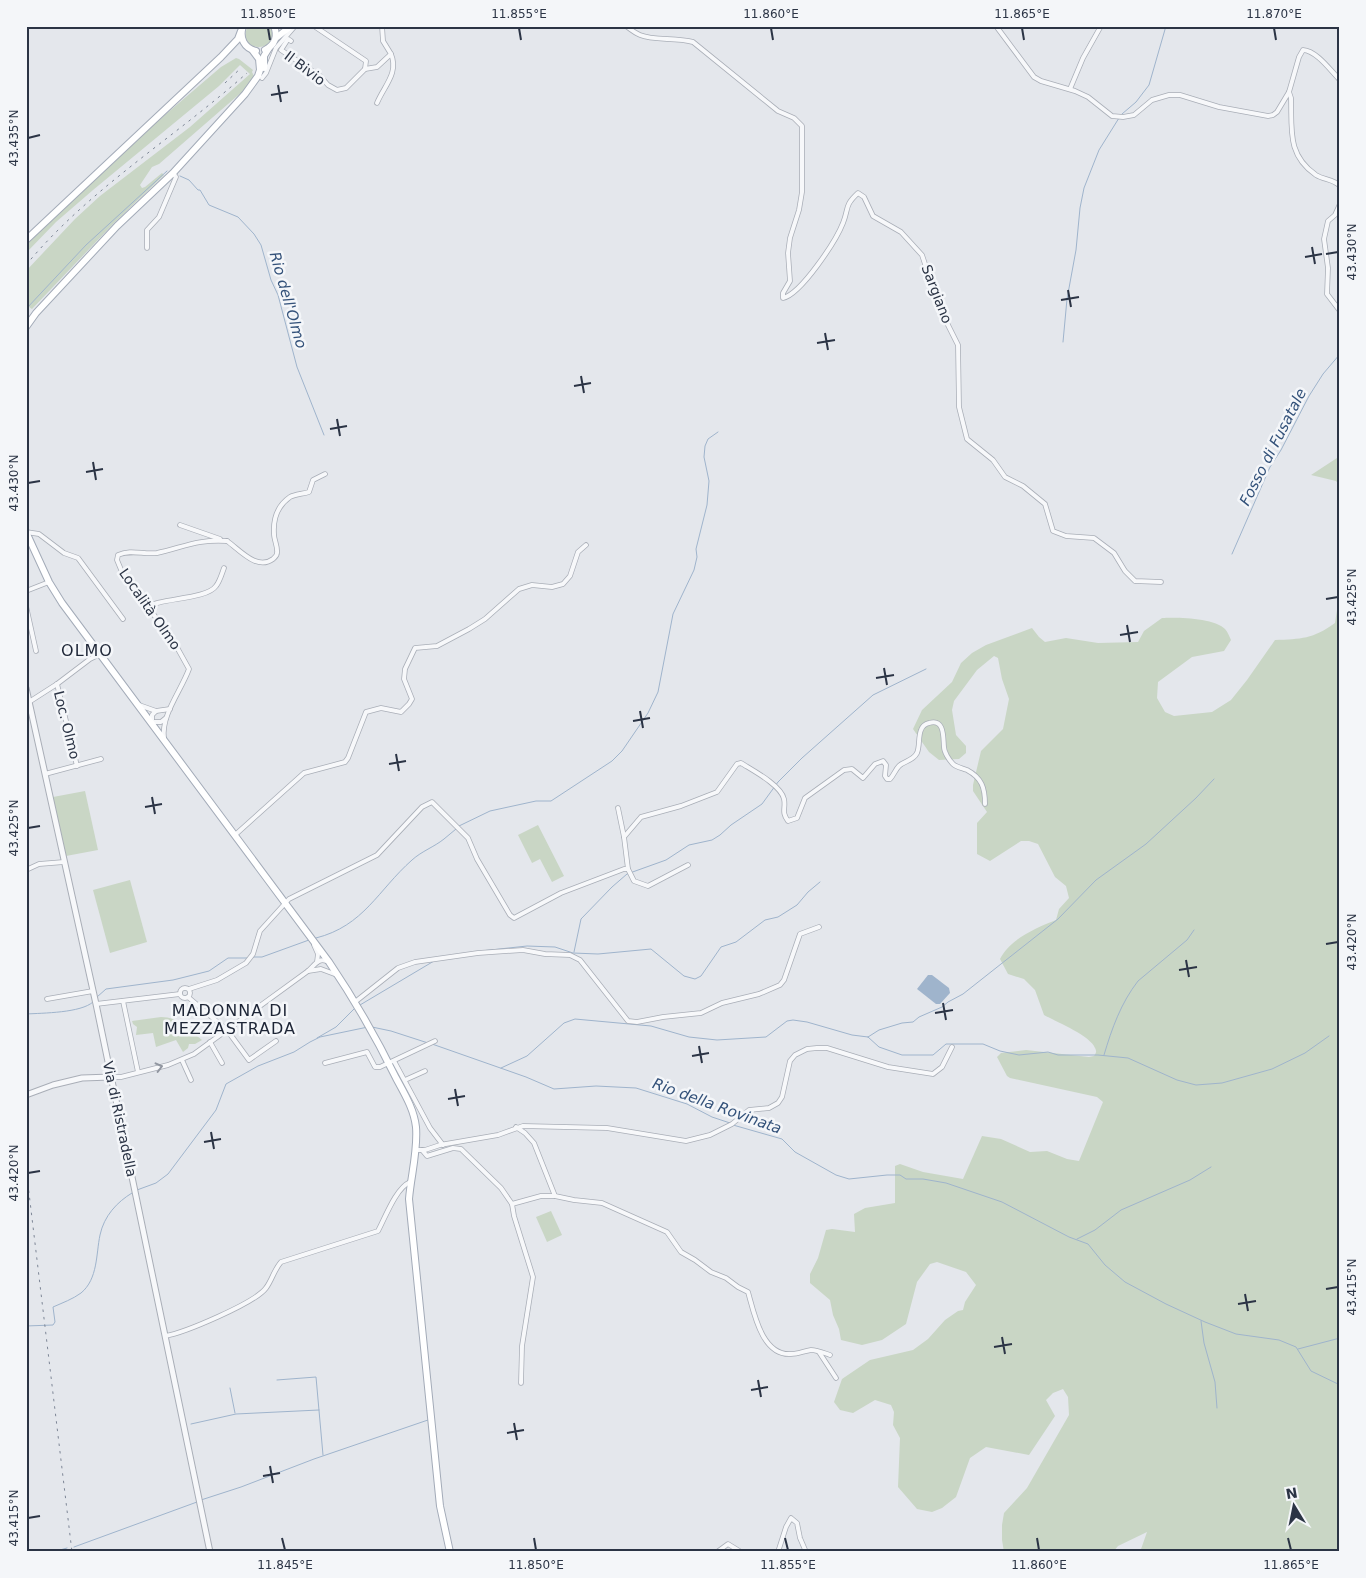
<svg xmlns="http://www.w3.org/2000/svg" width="1366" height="1578" viewBox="0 0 1366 1578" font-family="'DejaVu Sans',sans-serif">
<rect width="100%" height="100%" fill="#e4e7ec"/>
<g fill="#c9d6c5">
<path d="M248,26H270C283,54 234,54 248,26Z"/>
<polygon points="236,58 239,59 253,70 252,72 254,76 243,91 159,164 152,167 140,185 142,188 145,187 162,173 164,175 115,222 32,309 26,305 26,271 75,219 100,196 190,127 250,74 240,65 219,86 93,190 56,222 26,253 26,245 138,138 221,67"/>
<polygon points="1340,456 1340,486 1336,481 1311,475"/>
<path d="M1340,605V1552H1140L1147,1532L1118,1546L1113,1552H1004L1002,1540V1525L1004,1513L1027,1488L1069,1415L1068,1397L1063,1389L1053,1393L1046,1400L1055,1416L1029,1455L986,1447L970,1458L956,1497L942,1508L932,1512L917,1509L898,1487L900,1438L893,1425L894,1412L891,1405L875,1400L853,1413L840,1410L834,1402L842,1379L870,1360L913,1350L928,1339L945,1320L958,1311L963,1310L965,1302L976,1285L966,1272L937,1262L930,1264L917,1282L906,1324L882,1340L862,1345L841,1340L839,1329L833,1315L830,1300L810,1283V1274L818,1258L826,1230L832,1229L855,1232L854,1214L865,1208L895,1203V1166L900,1164L923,1172L963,1179L982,1136L1001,1139L1030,1152L1047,1151L1067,1159L1079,1161L1103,1102L1097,1097L1010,1078L1007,1076L997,1057L1001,1053L1026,1050L1089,1057L1094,1056C1096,1053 1097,1052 1095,1048C1091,1036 1055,1021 1044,1015L1035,990L1024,979L1008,974L1000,959C1010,939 1036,928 1056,920L1059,909L1069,898L1066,886L1055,877L1038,844L1029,841H1021L990,861L977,854V823L987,812L973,791V785L981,751L1003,729L1009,699L1002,679L998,658L994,656L977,670L954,701L952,710L956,735L966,746V753L959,759L939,760L929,752L913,729L922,710L952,682L961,663L972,653L986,645L1032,628L1039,637L1045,642L1066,638L1098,643L1138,642L1144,631L1162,618C1177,617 1215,618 1225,629C1228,632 1229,636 1231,640L1224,651L1192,657L1158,682L1157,698L1165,712L1174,716L1212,712L1231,700L1247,680L1275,640C1301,639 1313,639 1335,623L1337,610Z"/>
<polygon points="85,791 98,850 66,856 53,797"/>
<polygon points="538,825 564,876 552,882 540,859 532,863 518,835"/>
<polygon points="130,880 147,942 110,953 93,890"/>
<path d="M161,1017C179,1017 189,1030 202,1040L195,1044H189L188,1048L183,1052L176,1040L156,1047L153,1033L136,1035L137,1027L133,1024L132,1021Z"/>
<polygon points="551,1211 562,1235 547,1242 536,1217"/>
</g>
<polygon fill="#9fb4cc" points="928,975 932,975 949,988 950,993 940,1004 936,1004 917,989"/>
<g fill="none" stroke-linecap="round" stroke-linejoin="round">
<g stroke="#9fb4cc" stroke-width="1">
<polyline points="1122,114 1136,102 1149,85 1166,26"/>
<polyline points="180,176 189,180 198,190 200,190 209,205 238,217 254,234 261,245 271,280 278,295 297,367 324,435"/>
<polyline points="27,308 86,245 167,171"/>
<polyline points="1063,342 1067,299 1076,250 1080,208 1084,188 1099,150 1119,118"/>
<polyline points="1232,554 1270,467 1281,450 1309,396 1323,374 1340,354"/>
<polyline points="459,826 490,811 536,801 551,801 612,761 622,751 648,713 658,692 673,614 694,570 697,557 696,549 707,505 709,481 704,457 705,446 708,439 718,432"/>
<path d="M316,938C364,926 378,890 412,860C422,851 434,847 444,839C448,836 452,832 456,829"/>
<polyline points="481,951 527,946 555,947 573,953 598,954 651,949 684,976 695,979 701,976 721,947 736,942 765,920 778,917 797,905 808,892 820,882"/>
<polyline points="574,952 581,919 612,887 627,874 666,860 689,845 712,840 720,835 731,825 762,804 778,782 802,758 873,695 926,669"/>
<polyline points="251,957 262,957 309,940"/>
<polyline points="97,997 106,989 173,980 209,971 228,958 247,958"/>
<polyline points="360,1005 434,961"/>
<path d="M26,1014C43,1013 81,1013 93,1002"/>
<polyline points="372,1027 391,1031 428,1043"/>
<polyline points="868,1037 879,1047 902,1055 933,1055 946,1044 983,1044 1000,1051 1019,1055 1048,1052 1058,1055 1098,1055 1128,1058 1177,1080 1196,1085 1222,1083 1272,1069 1305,1053 1329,1036"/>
<polyline points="868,1037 879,1030 902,1023 913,1022 919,1017 942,1007 948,1002 963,994 1058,919 1096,880 1146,844 1196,798 1214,779"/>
<polyline points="317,1038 336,1027 354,1009"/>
<polyline points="432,1044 526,1077 554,1089 596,1086 636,1088 687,1104 712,1117 730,1123"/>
<path d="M1104,1055C1112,1028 1121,1003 1138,981L1187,940L1194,930"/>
<polyline points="501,1068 527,1056 564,1023 575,1019 651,1026 689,1037 717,1040 766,1037 787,1021 793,1020 807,1022 852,1035 868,1037"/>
<polyline points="733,1125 782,1139 795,1152 836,1175 849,1179 887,1175 900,1175 906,1179 923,1179 946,1183 1002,1202 1069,1237 1088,1244 1105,1265 1125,1282 1166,1304 1205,1322 1236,1334 1279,1340 1296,1347 1311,1371 1340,1385"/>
<polyline points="137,1190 156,1183 168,1174 216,1110 226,1084 258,1066 294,1052 310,1042 320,1037 368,1027"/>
<polyline points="1077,1239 1095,1230 1121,1210 1190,1180 1211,1167"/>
<polyline points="1201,1321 1204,1343 1215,1382 1217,1408"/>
<path d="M26,1326L53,1325L55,1322L53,1307C62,1303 73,1299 81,1293C98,1279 96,1254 100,1235C104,1216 117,1202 132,1193"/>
<polyline points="1298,1349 1340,1338"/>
<polyline points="277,1380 316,1377 323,1455"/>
<polyline points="230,1388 235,1413"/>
<polyline points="191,1424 236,1414 319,1410"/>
<polyline points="201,1500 241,1487 314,1459 428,1420"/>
<polyline points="74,1547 197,1502"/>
<polyline points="53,1552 67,1548"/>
</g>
<defs>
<g id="minor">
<path d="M626,26C630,29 635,33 640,35C654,41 676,37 693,42L778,111L794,118L802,126V192L799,210L790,238L788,253L790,281L783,293V298C801,294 836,241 843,223C849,208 844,206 858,193L864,197L873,216L901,232L922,255L940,309L958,345L959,407L967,439L993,460L1005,477L1023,486L1045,504L1053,531L1066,536L1094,538L1114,553L1125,571L1135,581L1161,582"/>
<path d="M996,26L1034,77L1041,81L1075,91L1088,97L1112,116L1123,117L1134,115L1152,100L1169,95H1180L1219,107L1268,116L1273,115L1277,112L1289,92L1299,57L1303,50C1317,51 1330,70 1340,80"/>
<polyline points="291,41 288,39 281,50 320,76 328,85 337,90 346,88 365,69 366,61 314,26"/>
<polyline points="365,69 377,67 391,54 383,41 382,26"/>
<polyline points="262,78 266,73 276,48 295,26"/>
<polyline points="1070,89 1083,58 1101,26"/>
<path d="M1289,92L1291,98C1292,130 1287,155 1316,175C1324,180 1333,179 1340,186"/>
<path d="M377,103C384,86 399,73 391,54"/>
<polyline points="1340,204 1335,215 1328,221 1324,239 1328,268 1327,294 1340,311"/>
<polyline points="147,248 147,230 159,217 176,177 173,173"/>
<polyline points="180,525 220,539"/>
<polyline points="26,532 39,534 64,553 78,558 123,619"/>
<path d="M227,541C240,550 257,571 273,559C275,557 277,556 277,553C278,547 274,540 274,534C273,519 277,506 290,497C295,494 303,494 309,492L313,480L325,474"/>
<polyline points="26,591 49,582"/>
<polyline points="26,606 36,651"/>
<path d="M148,606C164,598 207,599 216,586C220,581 222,573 224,568"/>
<polyline points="57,684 77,766"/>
<polyline points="29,702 57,684 90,659 100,654"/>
<polyline points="139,705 156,711 170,709"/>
<polyline points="156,711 152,715 152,722 161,722 166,718"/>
<path d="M164,738C161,715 181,691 189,669L174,642L122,572L117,560L118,555C131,549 144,555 157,553C184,547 198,539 227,541"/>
<polyline points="45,774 101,759"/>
<polyline points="618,808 624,837"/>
<polyline points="235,835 304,773 345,762 348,758 366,712 381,708 401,712 409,704 412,699 404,679 405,669 415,648 437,646 469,629 485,619 519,589 532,585 552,587 563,584 570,576 578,552 586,545"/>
<path d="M628,869L624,837L641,817L681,806L717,792L737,764L741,763C752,770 781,785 784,799C786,808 781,812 788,821L797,818L805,798L844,770L852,769L863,778L875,764L883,761L886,765L885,776L887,779H890C894,775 895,770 899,766C904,761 913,761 917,753C920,746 918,737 921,730C922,727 925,724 929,723C945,718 943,738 944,747C944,752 949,760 953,764C956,767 962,768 967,770C982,778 985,788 985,804"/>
<polyline points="26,870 39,864 64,862"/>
<polyline points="314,945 318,954 317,962"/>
<polyline points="308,971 321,969 337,975"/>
<circle cx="185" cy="993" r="5"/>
<polyline points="189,989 217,980 246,963 253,954 260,931 289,899 377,855 422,807 432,802 468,838 477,859 510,915 514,918 561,893 624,869 628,869 634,881 648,886 688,865"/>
<polyline points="188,997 227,1030 249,1060 276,1041"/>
<polyline points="47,999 93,991"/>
<polyline points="123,1001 138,1072"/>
<polyline points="355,1002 398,968 415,962 478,953 523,950 545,954 570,955 580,960 628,1021 637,1022 663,1017 701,1013 722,1003 759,994 780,985 784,980 800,934 819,927"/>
<polyline points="96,1004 180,994"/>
<polyline points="210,1042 222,1063"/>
<polyline points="182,1060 191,1080"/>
<polyline points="394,1061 430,1128 443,1145"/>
<polyline points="325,1063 367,1052 375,1067 380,1067 435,1041"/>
<path d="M111,1077H121L168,1065L194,1054L308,971C314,966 318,958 326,961"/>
<polyline points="405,1080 425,1071"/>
<path d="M516,1127L525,1133L534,1143L555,1196L574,1200L602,1203L667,1232L681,1252L695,1260L711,1272L726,1278L738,1287L748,1292C754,1313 762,1356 791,1354C798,1354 804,1351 811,1350C817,1350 824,1353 830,1355"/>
<polyline points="416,1150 425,1150 440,1145 498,1135 523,1126 607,1128 686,1141 710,1135 732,1124 749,1110 769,1108 778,1103 782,1097 790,1061 795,1055 807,1049 817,1048 827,1048 888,1067 933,1074 942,1067 952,1047"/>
<polyline points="422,1150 427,1156 453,1148 461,1149 501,1188 512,1204 541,1196 555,1196"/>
<polyline points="512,1204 514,1216 533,1277 522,1346 521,1383"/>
<path d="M165,1336C184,1333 255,1303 266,1288C272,1280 274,1270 281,1262L378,1231C385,1218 396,1188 410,1182"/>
<polyline points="819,1352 836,1378"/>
<polyline points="717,1552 728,1544 741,1552"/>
<polyline points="778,1552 786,1527 791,1518 797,1523 800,1538 806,1552"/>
</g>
<g id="tertiary">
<polyline points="26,688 96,1004 210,1552"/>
<polyline points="26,1095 53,1085 82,1078 111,1077"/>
</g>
<g id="primary">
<path d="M243,26C239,38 244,48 256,51"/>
<polyline points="276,38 291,26"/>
<path d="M265,50C275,45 278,36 274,26"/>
<polyline points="264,68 264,56 269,48"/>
<polyline points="26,240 221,57 238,39 241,31"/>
<polyline points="26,327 36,313 117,226 173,173 245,94 258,76 260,70 259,59 253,51"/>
<path d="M26,532L49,582L62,603L329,962C354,999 376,1037 396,1078C404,1093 414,1109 416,1127C418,1151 411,1175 409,1199L440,1506L450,1552"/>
</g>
</defs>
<use href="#minor" stroke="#a9aeb7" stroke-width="5.5"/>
<use href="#tertiary" stroke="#a9aeb7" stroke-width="7"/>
<use href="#primary" stroke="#a3abb8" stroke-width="8"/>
<use href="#minor" stroke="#f7f8fa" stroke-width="4"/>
<use href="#tertiary" stroke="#f7f8fa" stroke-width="5"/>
<use href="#primary" stroke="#fff" stroke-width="6"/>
<g stroke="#7d8696" stroke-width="1" stroke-dasharray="2.5 5" stroke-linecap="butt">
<polyline points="225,83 241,68"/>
<path d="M26,265C89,189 174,138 247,73"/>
<polyline points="26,1168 72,1552"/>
</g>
</g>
<defs><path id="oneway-chevron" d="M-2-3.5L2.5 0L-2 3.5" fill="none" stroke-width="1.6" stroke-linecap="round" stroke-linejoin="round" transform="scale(1.25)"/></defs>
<use stroke="#9196a0" href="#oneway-chevron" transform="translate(159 1067) rotate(-14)"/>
<path fill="none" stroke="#2b3445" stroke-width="2" d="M268,28L270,40M519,28L521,40M771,28L773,40M1022,28L1024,40M1274,28L1276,40M278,85L281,102M271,95L288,92M28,138L40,135M1312,247L1315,264M1326,254L1338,252M1305,257L1322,254M1068,290L1071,307M1061,300L1079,297M825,333L828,350M817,343L835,340M581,376L584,393M574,386L591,383M337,419L340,436M330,429L347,426M93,462L96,480M86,472L103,469M28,483L40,481M1326,599L1338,597M1127,625L1130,642M1120,635L1138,632M884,668L887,685M876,678L894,675M640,711L643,728M633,721L650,718M396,754L399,771M389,764L406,761M152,797L155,814M145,807L162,804M28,828L40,826M1326,944L1338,942M1186,960L1189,977M1179,970L1197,967M943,1003L946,1020M935,1013L953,1010M699,1046L702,1063M692,1056L709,1053M455,1089L458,1106M448,1099L465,1096M211,1132L214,1149M204,1142L221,1139M28,1173L40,1171M1326,1289L1338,1287M1245,1294L1248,1311M1238,1304L1256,1301M1002,1337L1005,1354M994,1347L1012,1344M758,1380L761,1397M751,1390L768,1387M514,1423L517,1440M507,1433L524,1430M270,1466L273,1483M263,1476L280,1473M28,1518L40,1516M282,1538L285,1550M534,1538L536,1550M785,1538L788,1550M1037,1538L1039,1550M1288,1538L1291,1550"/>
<g text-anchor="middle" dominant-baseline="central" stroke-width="5" stroke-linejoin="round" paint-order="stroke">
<g font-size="14" fill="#2b3445" stroke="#f4f6f9">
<text transform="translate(305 68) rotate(37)">Il Bivio</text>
<text transform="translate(937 294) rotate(69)">Sargiano</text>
<text transform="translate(150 609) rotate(55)">Località Olmo</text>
<text transform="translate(67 725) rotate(76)">Loc. Olmo</text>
<text transform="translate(120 1119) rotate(78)">Via di Ristradella</text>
</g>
<g font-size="15" font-style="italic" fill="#34527a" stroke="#f4f6f9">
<text transform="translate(288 300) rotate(74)">Rio dell'Olmo</text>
<text transform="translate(1273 447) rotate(-63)">Fosso di Fusatale</text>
<text transform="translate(717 1106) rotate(20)">Rio della Rovinata</text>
</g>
<g font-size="16" letter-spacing="1" fill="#1d2536" stroke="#f4f6f9">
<text x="87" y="650">OLMO</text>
<text x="230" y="1010">MADONNA DI<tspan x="230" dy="18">MEZZASTRADA</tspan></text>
</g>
</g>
<rect width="1366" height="1578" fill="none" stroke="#f4f6f9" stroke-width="55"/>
<g transform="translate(1294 1506) rotate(350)" stroke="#f4f6f9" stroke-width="4" paint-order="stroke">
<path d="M0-4L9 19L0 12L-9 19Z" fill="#2b3445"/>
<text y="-8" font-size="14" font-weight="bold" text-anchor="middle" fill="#2b3445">N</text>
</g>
<rect x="28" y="28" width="1310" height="1522" fill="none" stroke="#2b3445" stroke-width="2"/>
<g font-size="12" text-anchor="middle" fill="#2b3445">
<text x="268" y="18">11.850°E</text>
<text x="519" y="18">11.855°E</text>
<text x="771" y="18">11.860°E</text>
<text x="1022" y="18">11.865°E</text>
<text x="1274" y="18">11.870°E</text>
<text transform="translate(14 138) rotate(-90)" y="4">43.435°N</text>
<text transform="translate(1352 252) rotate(-90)" y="4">43.430°N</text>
<text transform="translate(14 483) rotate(-90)" y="4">43.430°N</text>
<text transform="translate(1352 597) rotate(-90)" y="4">43.425°N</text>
<text transform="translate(14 828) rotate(-90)" y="4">43.425°N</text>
<text transform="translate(1352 942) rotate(-90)" y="4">43.420°N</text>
<text transform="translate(14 1173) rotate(-90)" y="4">43.420°N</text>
<text transform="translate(1352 1287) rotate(-90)" y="4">43.415°N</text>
<text transform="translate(14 1518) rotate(-90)" y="4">43.415°N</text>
<text x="285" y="1569">11.845°E</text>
<text x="536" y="1569">11.850°E</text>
<text x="788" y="1569">11.855°E</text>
<text x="1039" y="1569">11.860°E</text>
<text x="1291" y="1569">11.865°E</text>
</g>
</svg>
